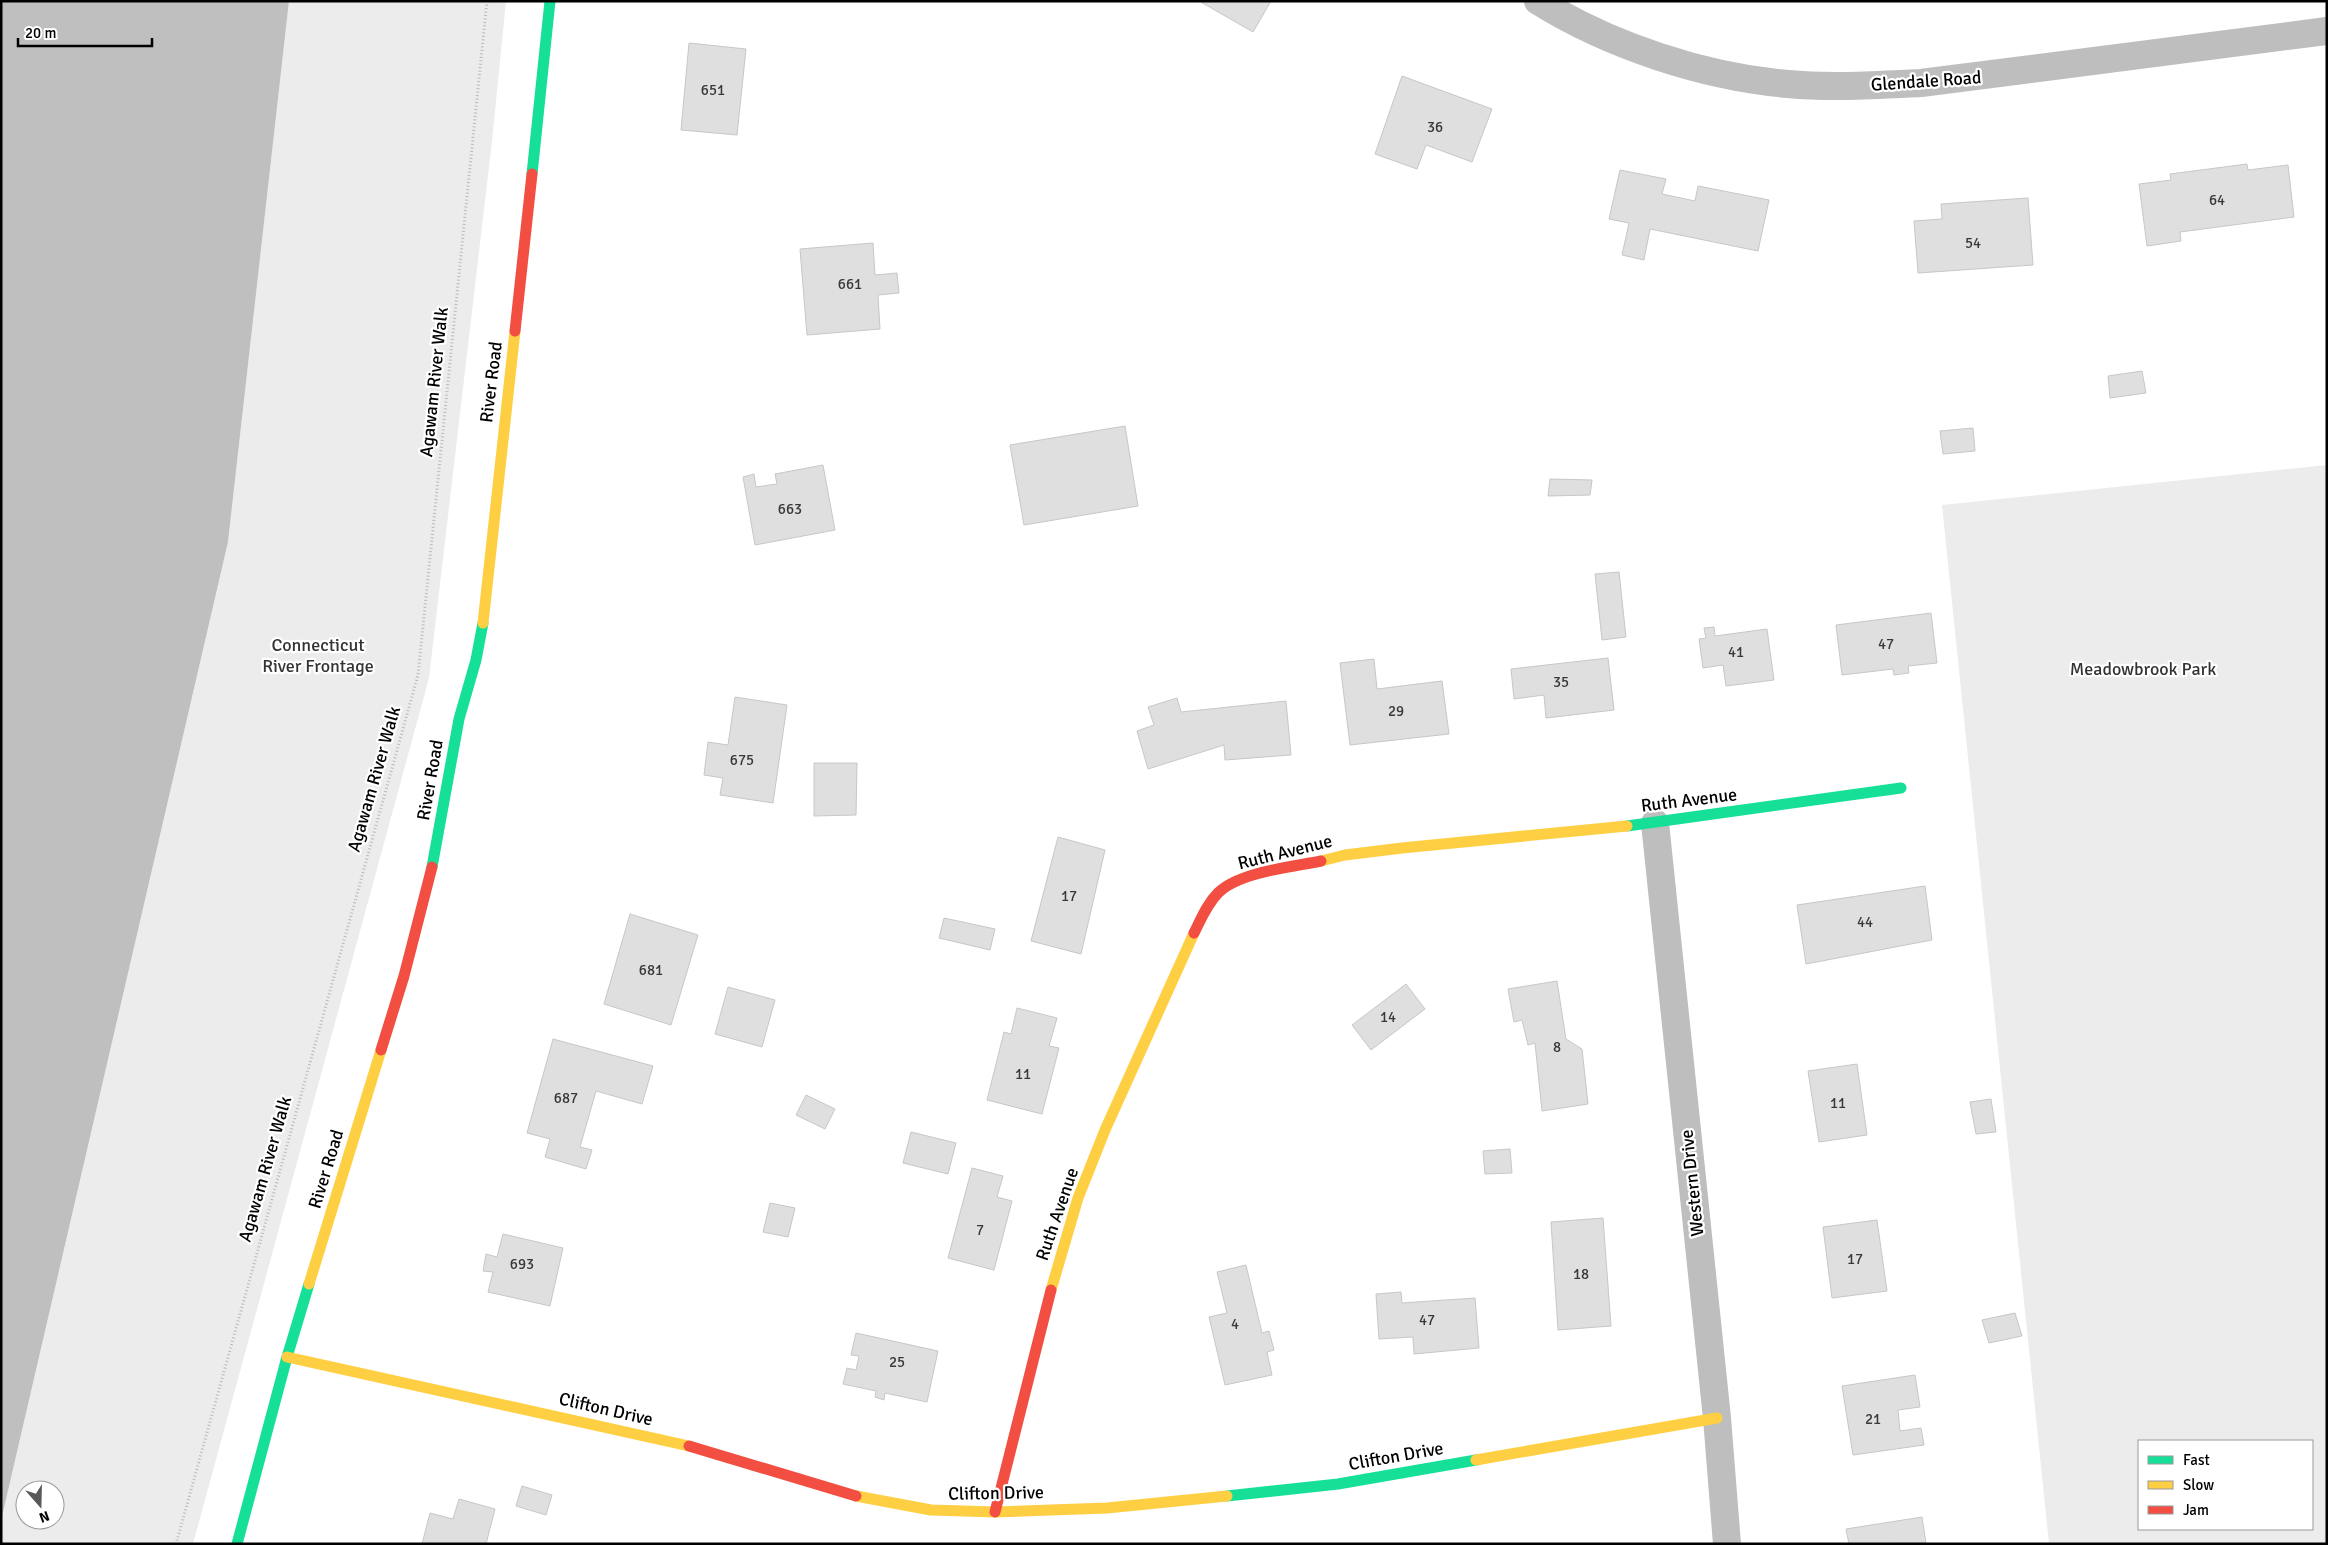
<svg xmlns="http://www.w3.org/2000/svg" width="2328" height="1545" viewBox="0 0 2328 1545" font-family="Signika,sans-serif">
<rect width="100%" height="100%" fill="#fff"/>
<g fill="#ececec" fill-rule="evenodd">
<path d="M289,1H506L492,141L429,678L193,1544H1V1521L228,542ZM25,1490H55V1520H25Z"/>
<path d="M2327,465V1544H2049L1942,505ZM2139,1441H2312V1529H2139Z"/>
</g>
<polygon fill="#bfbfbf" points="1,1 289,1 228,542 1,1521"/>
<g fill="#dfdfdf" stroke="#c7c7c7">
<polygon points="1199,1 1271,1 1253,32"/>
<polygon points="689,43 746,49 737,135 681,130"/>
<polygon points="1402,76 1492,109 1472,162 1426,145 1417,169 1375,154"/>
<polygon points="2247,164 2248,170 2288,165 2294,217 2180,232 2181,241 2147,246 2139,184 2171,180 2170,174"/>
<polygon points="1620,170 1666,179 1662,194 1695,201 1698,186 1769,200 1758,251 1650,229 1644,260 1622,255 1629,223 1609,219"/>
<polygon points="2028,198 2033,265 1918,273 1914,221 1942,219 1941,204"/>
<polygon points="873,243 875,275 897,273 899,293 878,295 880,329 807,335 800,249"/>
<polygon points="2142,371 2146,393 2110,398 2108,376"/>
<polygon points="1125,426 1138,506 1024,525 1010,445"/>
<polygon points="1973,428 1975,451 1943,454 1940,431"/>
<polygon points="823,465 835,530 755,545 743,477 754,474 756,487 777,484 775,474"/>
<polygon points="1550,479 1592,480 1590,495 1548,496"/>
<polygon points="1619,572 1626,637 1602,640 1595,574"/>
<polygon points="1931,613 1937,663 1908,666 1909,673 1894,675 1893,669 1842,675 1836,625"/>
<polygon points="1714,627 1715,636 1767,629 1774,680 1726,686 1723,665 1703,668 1699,639 1706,638 1704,628"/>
<polygon points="1608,658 1614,710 1546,718 1544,695 1514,699 1511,669"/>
<polygon points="1374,659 1377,689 1442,681 1449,734 1350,745 1340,663"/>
<polygon points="735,697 787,705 773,803 720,795 723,778 704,775 708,742 728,745"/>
<polygon points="1177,698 1181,712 1286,701 1291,755 1225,760 1224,745 1148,769 1137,731 1154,725 1148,707"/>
<polygon points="814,763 857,763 856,815 814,816"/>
<polygon points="1058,837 1105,850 1081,954 1031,941"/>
<polygon points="1925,886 1932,940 1806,964 1797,905"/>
<polygon points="630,914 698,935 671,1025 604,1004"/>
<polygon points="944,918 995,929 990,950 939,938"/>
<polygon points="1557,981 1566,1039 1582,1049 1588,1104 1542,1111 1535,1043 1528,1045 1522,1020 1514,1022 1508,989"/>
<polygon points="1406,984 1425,1009 1371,1050 1352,1025"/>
<polygon points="728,987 775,1000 762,1047 715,1034"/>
<polygon points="1017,1008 1057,1018 1049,1046 1059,1048 1042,1114 987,1100 1004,1032 1011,1034"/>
<polygon points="553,1039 653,1066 642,1104 596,1091 580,1147 592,1150 586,1169 545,1157 550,1139 527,1133"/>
<polygon points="1857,1064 1867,1135 1819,1142 1808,1071"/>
<polygon points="806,1095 835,1109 825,1129 796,1115"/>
<polygon points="1991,1099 1996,1132 1976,1134 1970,1102"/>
<polygon points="911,1132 956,1143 948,1174 903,1163"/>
<polygon points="1510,1149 1512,1173 1485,1174 1483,1151"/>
<polygon points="972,1168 1003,1176 997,1197 1012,1201 994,1270 948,1258"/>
<polygon points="770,1203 795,1208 788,1237 763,1232"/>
<polygon points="1603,1218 1611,1326 1558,1330 1551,1222"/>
<polygon points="1877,1220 1887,1291 1832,1298 1823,1227"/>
<polygon points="503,1234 563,1248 550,1306 488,1292 493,1272 483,1271 486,1254 497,1257"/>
<polygon points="1246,1265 1262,1333 1269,1331 1274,1350 1267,1352 1272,1375 1225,1385 1209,1317 1227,1313 1217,1272"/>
<polygon points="1401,1292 1402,1303 1475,1298 1479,1348 1414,1354 1413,1337 1379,1339 1376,1294"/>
<polygon points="2015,1313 2022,1336 1989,1343 1982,1320"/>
<polygon points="856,1333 938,1351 927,1402 885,1393 884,1400 875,1397 876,1391 843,1384 847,1368 856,1370 859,1356 851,1355"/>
<polygon points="1915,1375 1920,1407 1898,1410 1900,1431 1921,1428 1924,1445 1853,1455 1842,1386"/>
<polygon points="522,1486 552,1495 546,1515 516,1506"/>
<polygon points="459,1499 495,1509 486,1544 422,1544 430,1513 453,1519"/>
<polygon points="1922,1517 1926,1543 1849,1544 1846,1529"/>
</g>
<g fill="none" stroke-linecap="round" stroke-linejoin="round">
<polyline stroke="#b9b9b9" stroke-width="3" stroke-dasharray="1 2.5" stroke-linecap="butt" points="176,1544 418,675 487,1"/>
<g stroke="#bebebe" stroke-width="28">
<path d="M1538,1C1610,46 1705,77 1788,84C1832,88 1877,85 1921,83L2327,31"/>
<polyline points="1655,823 1717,1418 1727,1544"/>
</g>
<g stroke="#16e098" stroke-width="11">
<polyline points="532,174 550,1"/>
<polyline points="1627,826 1901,788"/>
<polyline points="432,867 459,719 476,660 483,623"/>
<polyline points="1227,1496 1338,1484 1476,1460"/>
<polyline points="237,1544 287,1357 309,1284"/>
</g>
<g stroke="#ffcf43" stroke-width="11">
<polyline points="483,623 515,331"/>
<polyline points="1321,861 1345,855 1402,848 1627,826"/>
<polyline points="309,1284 381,1050"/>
<polyline points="1051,1290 1078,1198 1105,1130 1194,933"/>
<polyline points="287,1357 689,1446"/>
<polyline points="1476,1460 1717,1418"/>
<polyline points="856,1496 931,1510 995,1512 1107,1508 1227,1496"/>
</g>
<g stroke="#f24e42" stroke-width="11">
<polyline points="515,331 532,174"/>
<path d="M1194,933C1201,919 1207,904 1218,893C1239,872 1292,867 1321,861"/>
<polyline points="381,1050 404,976 432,867"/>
<polyline points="689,1446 856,1496"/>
<polyline points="995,1512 1051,1290"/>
</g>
</g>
<g text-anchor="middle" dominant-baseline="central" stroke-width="4.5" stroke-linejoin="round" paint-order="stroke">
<g font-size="15" fill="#383838">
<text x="713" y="90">651</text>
<text x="1435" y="127">36</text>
<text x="2217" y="200">64</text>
<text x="1973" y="243">54</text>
<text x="850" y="284">661</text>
<text x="790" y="509">663</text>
<text x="1886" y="644">47</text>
<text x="1736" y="652">41</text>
<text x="1561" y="682">35</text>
<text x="1396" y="711">29</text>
<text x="742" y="760">675</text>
<text x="1069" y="896">17</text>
<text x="1865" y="922">44</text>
<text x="651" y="970">681</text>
<text x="1388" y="1017">14</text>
<text x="1557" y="1047">8</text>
<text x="1023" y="1074">11</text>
<text x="566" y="1098">687</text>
<text x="1838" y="1103">11</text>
<text x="980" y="1230">7</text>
<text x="1855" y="1259">17</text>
<text x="522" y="1264">693</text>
<text x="1581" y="1274">18</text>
<text x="1427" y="1320">47</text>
<text x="1235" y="1324">4</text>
<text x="897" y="1362">25</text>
<text x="1873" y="1419">21</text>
</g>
<g font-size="18" fill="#000" stroke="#fff">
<text transform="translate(1926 81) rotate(-4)">Glendale Road</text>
<text transform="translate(434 382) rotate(-84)">Agawam River Walk</text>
<text transform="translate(491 382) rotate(-83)">River Road</text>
<text transform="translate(374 779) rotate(-74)">Agawam River Walk</text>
<text transform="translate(430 780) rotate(-80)">River Road</text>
<text transform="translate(1689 800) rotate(-7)">Ruth Avenue</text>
<text transform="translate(1285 852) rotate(-14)">Ruth Avenue</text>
<text transform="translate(265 1169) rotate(-74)">Agawam River Walk</text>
<text transform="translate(326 1169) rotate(-73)">River Road</text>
<text transform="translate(1692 1183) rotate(-96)">Western Drive</text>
<text transform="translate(1057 1214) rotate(-71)">Ruth Avenue</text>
<text transform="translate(606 1409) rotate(13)">Clifton Drive</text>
<text transform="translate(1396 1456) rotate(-10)">Clifton Drive</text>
<text transform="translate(996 1493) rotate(-1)">Clifton Drive</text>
</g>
<g font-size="18" fill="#333" stroke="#fff">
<text x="318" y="645">Connecticut<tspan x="318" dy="21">River Frontage</tspan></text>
<text x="2143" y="669">Meadowbrook Park</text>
</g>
</g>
<rect width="2328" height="1545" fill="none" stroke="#000000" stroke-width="5"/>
<rect x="2138" y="1440" width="175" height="90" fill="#ffffff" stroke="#999999"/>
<rect x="2148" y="1456" width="25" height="8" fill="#16e098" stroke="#999999"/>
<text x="2183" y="1465" font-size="15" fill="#000000">Fast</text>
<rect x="2148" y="1481" width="25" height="8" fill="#ffcf43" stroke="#999999"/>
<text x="2183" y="1490" font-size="15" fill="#000000">Slow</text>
<rect x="2148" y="1506" width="25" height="8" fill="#f24e42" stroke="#999999"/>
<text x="2183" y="1515" font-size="15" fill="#000000">Jam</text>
<g transform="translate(40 1505) rotate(160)"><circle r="24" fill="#ffffff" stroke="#999999"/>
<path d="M0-4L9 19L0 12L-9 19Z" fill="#595959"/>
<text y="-8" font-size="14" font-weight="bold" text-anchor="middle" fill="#000000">N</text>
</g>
<path d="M18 38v8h134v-8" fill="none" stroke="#000000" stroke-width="2.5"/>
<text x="25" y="38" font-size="15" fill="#000000" stroke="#ffffff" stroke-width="4" paint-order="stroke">20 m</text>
</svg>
